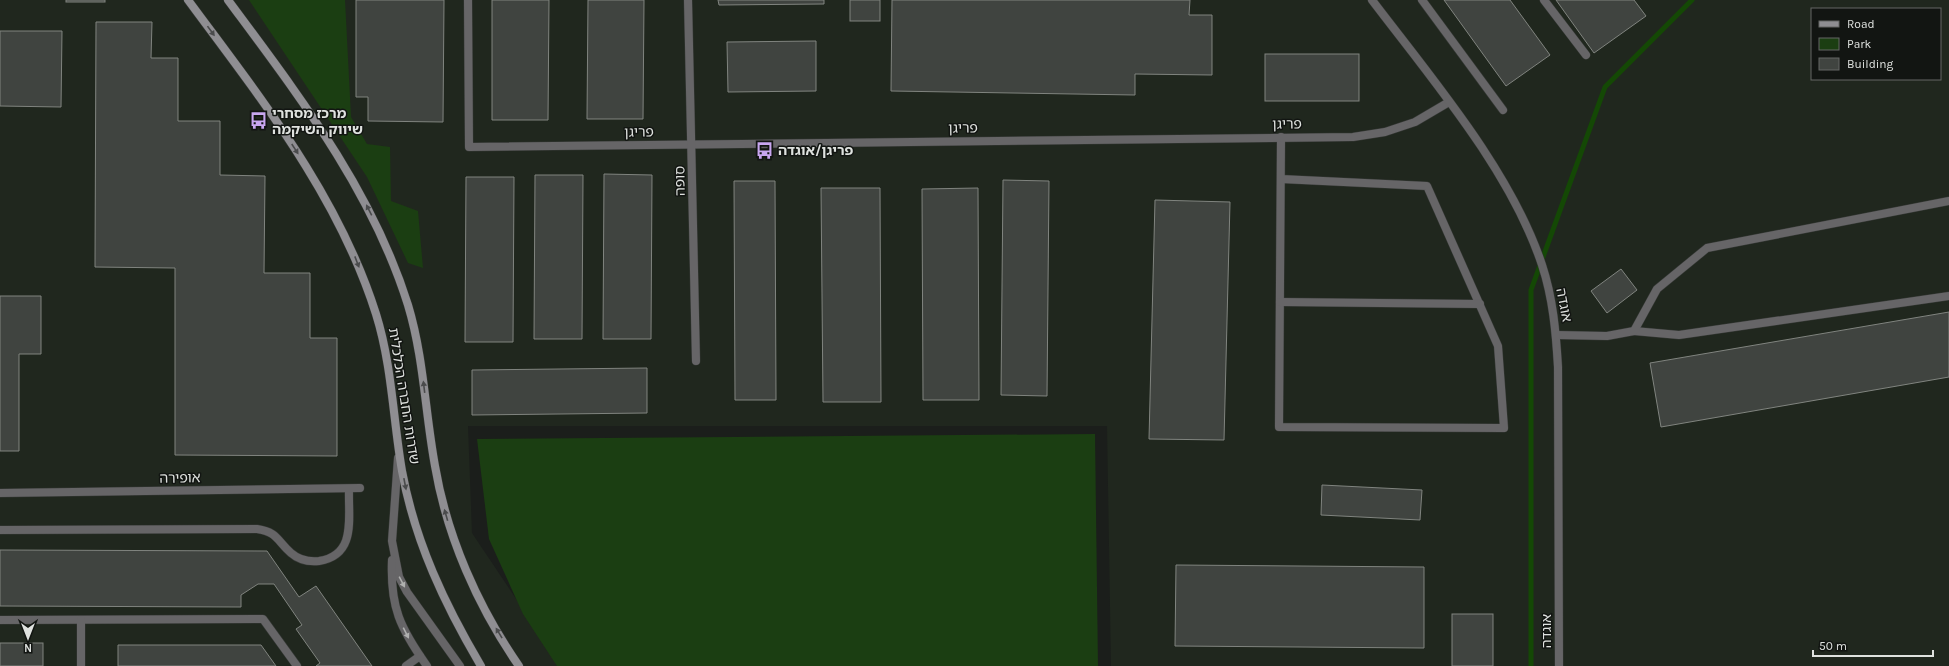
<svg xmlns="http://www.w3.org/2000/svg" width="1949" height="666" viewBox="0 0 1949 666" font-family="Karla,'Noto Sans Hebrew',sans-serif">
<rect width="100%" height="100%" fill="#1b1e1b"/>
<path fill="#20271e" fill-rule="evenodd" d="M0,0H1949V666H1111L1107,426H468L472,533L561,666H0ZM1812,9H1940V79H1812Z"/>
<g fill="#1b3e12">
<polygon points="249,0 345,0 351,117 367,144 390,147 391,201 418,211 423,268 408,263 367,177"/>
<polygon points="1095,434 1098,666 557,666 523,614 489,539 477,439"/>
</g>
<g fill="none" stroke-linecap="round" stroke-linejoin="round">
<polyline stroke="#144805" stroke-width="5" points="1531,666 1531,290 1605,87 1692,0"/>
</g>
<g fill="#404440" stroke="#80847f">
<rect x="66" y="0" width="39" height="2"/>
<polygon points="356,0 444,0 443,122 368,121 368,97 356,97"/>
<polygon points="492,0 549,0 548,120 492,120"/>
<polygon points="588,0 644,0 643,119 587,119"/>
<polygon points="718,0 824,0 824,4 719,5"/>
<rect x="850" y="0" width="30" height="21"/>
<polygon points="892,0 1190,0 1189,15 1212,15 1212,75 1135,74 1135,95 891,91"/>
<polygon points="1444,0 1510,0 1550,55 1506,86"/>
<polygon points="1556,0 1634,0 1646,16 1594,53"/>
<polygon points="96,22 152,22 151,58 178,58 178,121 220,121 220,175 265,176 264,273 310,273 310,338 337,338 337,456 175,455 175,268 95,267"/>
<polygon points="0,31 62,31 61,107 0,106"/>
<polygon points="816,41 816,91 728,92 727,42"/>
<rect x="1265" y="54" width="94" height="47"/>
<polygon points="604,174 652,175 651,339 603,339"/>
<polygon points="535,175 583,175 582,339 534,339"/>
<polygon points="466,177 514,177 513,342 465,342"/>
<polygon points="1003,180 1049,181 1047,396 1001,395"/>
<polygon points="734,181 775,181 776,400 735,400"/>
<polygon points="821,188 880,188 881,402 823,402"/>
<polygon points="978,188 979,400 923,400 922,189"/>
<polygon points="1155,200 1230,202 1224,440 1149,439"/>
<polygon points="1621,269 1637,290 1607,313 1591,291"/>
<polygon points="0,296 41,296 41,354 19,354 19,451 0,451"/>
<polygon points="1949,312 1949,377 1661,427 1650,363"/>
<polygon points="647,368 647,413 472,415 472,370"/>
<polygon points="1322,485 1422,490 1420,520 1321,515"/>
<polygon points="0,550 267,551 299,597 316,586 372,666 316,666 320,663 296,629 302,625 274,584 258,584 241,595 241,607 0,606"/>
<polygon points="1176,565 1424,567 1424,648 1175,646"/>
<rect x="1452" y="614" width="41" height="52"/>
<rect x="0" y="643" width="43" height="23"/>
<polygon points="118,645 261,645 276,666 118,666"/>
</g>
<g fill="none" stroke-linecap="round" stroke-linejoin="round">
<defs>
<g id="service">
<polyline points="1422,0 1503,110"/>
<polyline points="1544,0 1586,55"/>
<polyline points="1281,179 1427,186 1498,346 1504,428 1279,427 1281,137"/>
<polyline points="1280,302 1480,304"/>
<polyline points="1634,331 1679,335 1949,296"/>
<polyline points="1556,335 1607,336 1634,331 1657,289 1707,248 1949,201"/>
<polyline points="398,458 392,541 399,577 407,592 460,666"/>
<path d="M0,530L257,529C278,532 277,541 291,553C299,560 309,562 319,561C357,555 348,518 349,489"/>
<path d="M392,560C390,607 400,628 427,666"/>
</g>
<g id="pedestrian">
<polyline points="0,620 263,619 297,666"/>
<polyline points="81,620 81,666"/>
<polyline points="406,666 420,656"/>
</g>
<g id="minor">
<polyline points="468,0 469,147 1353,137 1385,132 1415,122 1449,102"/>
<polyline points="688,0 696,361"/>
<path d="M1372,0C1432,79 1511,171 1542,265C1553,298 1556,333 1558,367L1559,666"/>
<polyline points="0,493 360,488"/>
</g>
<g id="secondary">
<path d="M188,0C261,99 338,194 376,314C392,365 393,419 402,471C415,542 445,605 481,666"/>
<path d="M228,0C299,96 372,190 408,305C424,358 425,412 435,466C447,537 478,607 519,666"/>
</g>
</defs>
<use href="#service" stroke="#363936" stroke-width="9"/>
<use href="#pedestrian" stroke="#363936" stroke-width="9"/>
<use href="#minor" stroke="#363936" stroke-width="9"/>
<use href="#secondary" stroke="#363936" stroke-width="9"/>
<use href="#service" stroke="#666567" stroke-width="8"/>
<use href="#pedestrian" stroke="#666567" stroke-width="8"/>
<use href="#minor" stroke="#666567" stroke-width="8"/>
<use href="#secondary" stroke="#8f8e92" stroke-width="8"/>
</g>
<defs><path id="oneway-solid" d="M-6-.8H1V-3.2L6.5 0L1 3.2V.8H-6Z"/></defs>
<g fill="#4a4b4c">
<use href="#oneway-solid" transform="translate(211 31) rotate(54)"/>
<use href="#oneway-solid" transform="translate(295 149) rotate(57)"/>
<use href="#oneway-solid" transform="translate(369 210) rotate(-117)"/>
<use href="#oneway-solid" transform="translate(357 262) rotate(69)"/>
<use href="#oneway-solid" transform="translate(424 387) rotate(-97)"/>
<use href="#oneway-solid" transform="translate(405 484) rotate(79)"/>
<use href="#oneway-solid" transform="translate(446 515) rotate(-106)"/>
<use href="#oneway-solid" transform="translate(499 633) rotate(-121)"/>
</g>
<g fill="#afb0af">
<use href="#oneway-solid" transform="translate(402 582) rotate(62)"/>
<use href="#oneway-solid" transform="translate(406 633) rotate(63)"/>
</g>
<defs>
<symbol id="bus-bare" viewBox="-9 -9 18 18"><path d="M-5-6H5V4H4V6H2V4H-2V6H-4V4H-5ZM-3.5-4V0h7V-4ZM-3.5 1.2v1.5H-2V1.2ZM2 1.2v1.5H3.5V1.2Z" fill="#c8a6ef" stroke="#121512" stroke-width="2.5" paint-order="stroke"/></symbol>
</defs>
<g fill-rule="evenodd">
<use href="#bus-bare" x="246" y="108" width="25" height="25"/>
<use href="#bus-bare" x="752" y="138" width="25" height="25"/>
</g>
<g text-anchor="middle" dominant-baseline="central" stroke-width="3" stroke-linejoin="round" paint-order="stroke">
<g font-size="14" font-weight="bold" fill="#dfe2df" stroke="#121512" text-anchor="start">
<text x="272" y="113">מרכז מסחרי<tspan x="272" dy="16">שיווק השיקמה</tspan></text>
<text x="778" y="150">פריגן/אוגדה</text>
</g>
<g font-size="14" fill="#dfe2df" stroke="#121512">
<text transform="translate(1287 124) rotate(-1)">פריגן</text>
<text transform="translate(963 128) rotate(-1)">פריגן</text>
<text transform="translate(639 132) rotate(-1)">פריגן</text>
<text transform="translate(680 181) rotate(-91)">סופה</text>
<text transform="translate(1564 305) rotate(79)">אוגדה</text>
<text transform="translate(404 396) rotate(81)">שדרות החברה הכלכלית</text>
<text transform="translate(180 478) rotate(-1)">אופירה</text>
<text transform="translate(1546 631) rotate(-90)">אוגדה</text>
</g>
</g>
<rect x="1811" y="8" width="130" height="72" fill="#121512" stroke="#646764"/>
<rect x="1819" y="21" width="20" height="6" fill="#8f8e92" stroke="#646764"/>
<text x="1847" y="28" font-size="12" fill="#dfe2df">Road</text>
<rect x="1819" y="38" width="20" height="12" fill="#1b3e12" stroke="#646764"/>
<text x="1847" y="48" font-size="12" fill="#dfe2df">Park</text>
<rect x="1819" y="58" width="20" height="12" fill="#404440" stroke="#646764"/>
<text x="1847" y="68" font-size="12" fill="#dfe2df">Building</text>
<g transform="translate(28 638) rotate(180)" stroke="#121512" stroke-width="3" paint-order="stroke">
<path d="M0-3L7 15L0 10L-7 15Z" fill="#dfe2df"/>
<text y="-6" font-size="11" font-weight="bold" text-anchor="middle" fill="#dfe2df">N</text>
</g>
<path d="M1813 650v6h120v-6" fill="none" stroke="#dfe2df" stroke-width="2"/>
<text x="1819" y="650" font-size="12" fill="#dfe2df" stroke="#121512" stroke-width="3" paint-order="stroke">50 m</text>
</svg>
